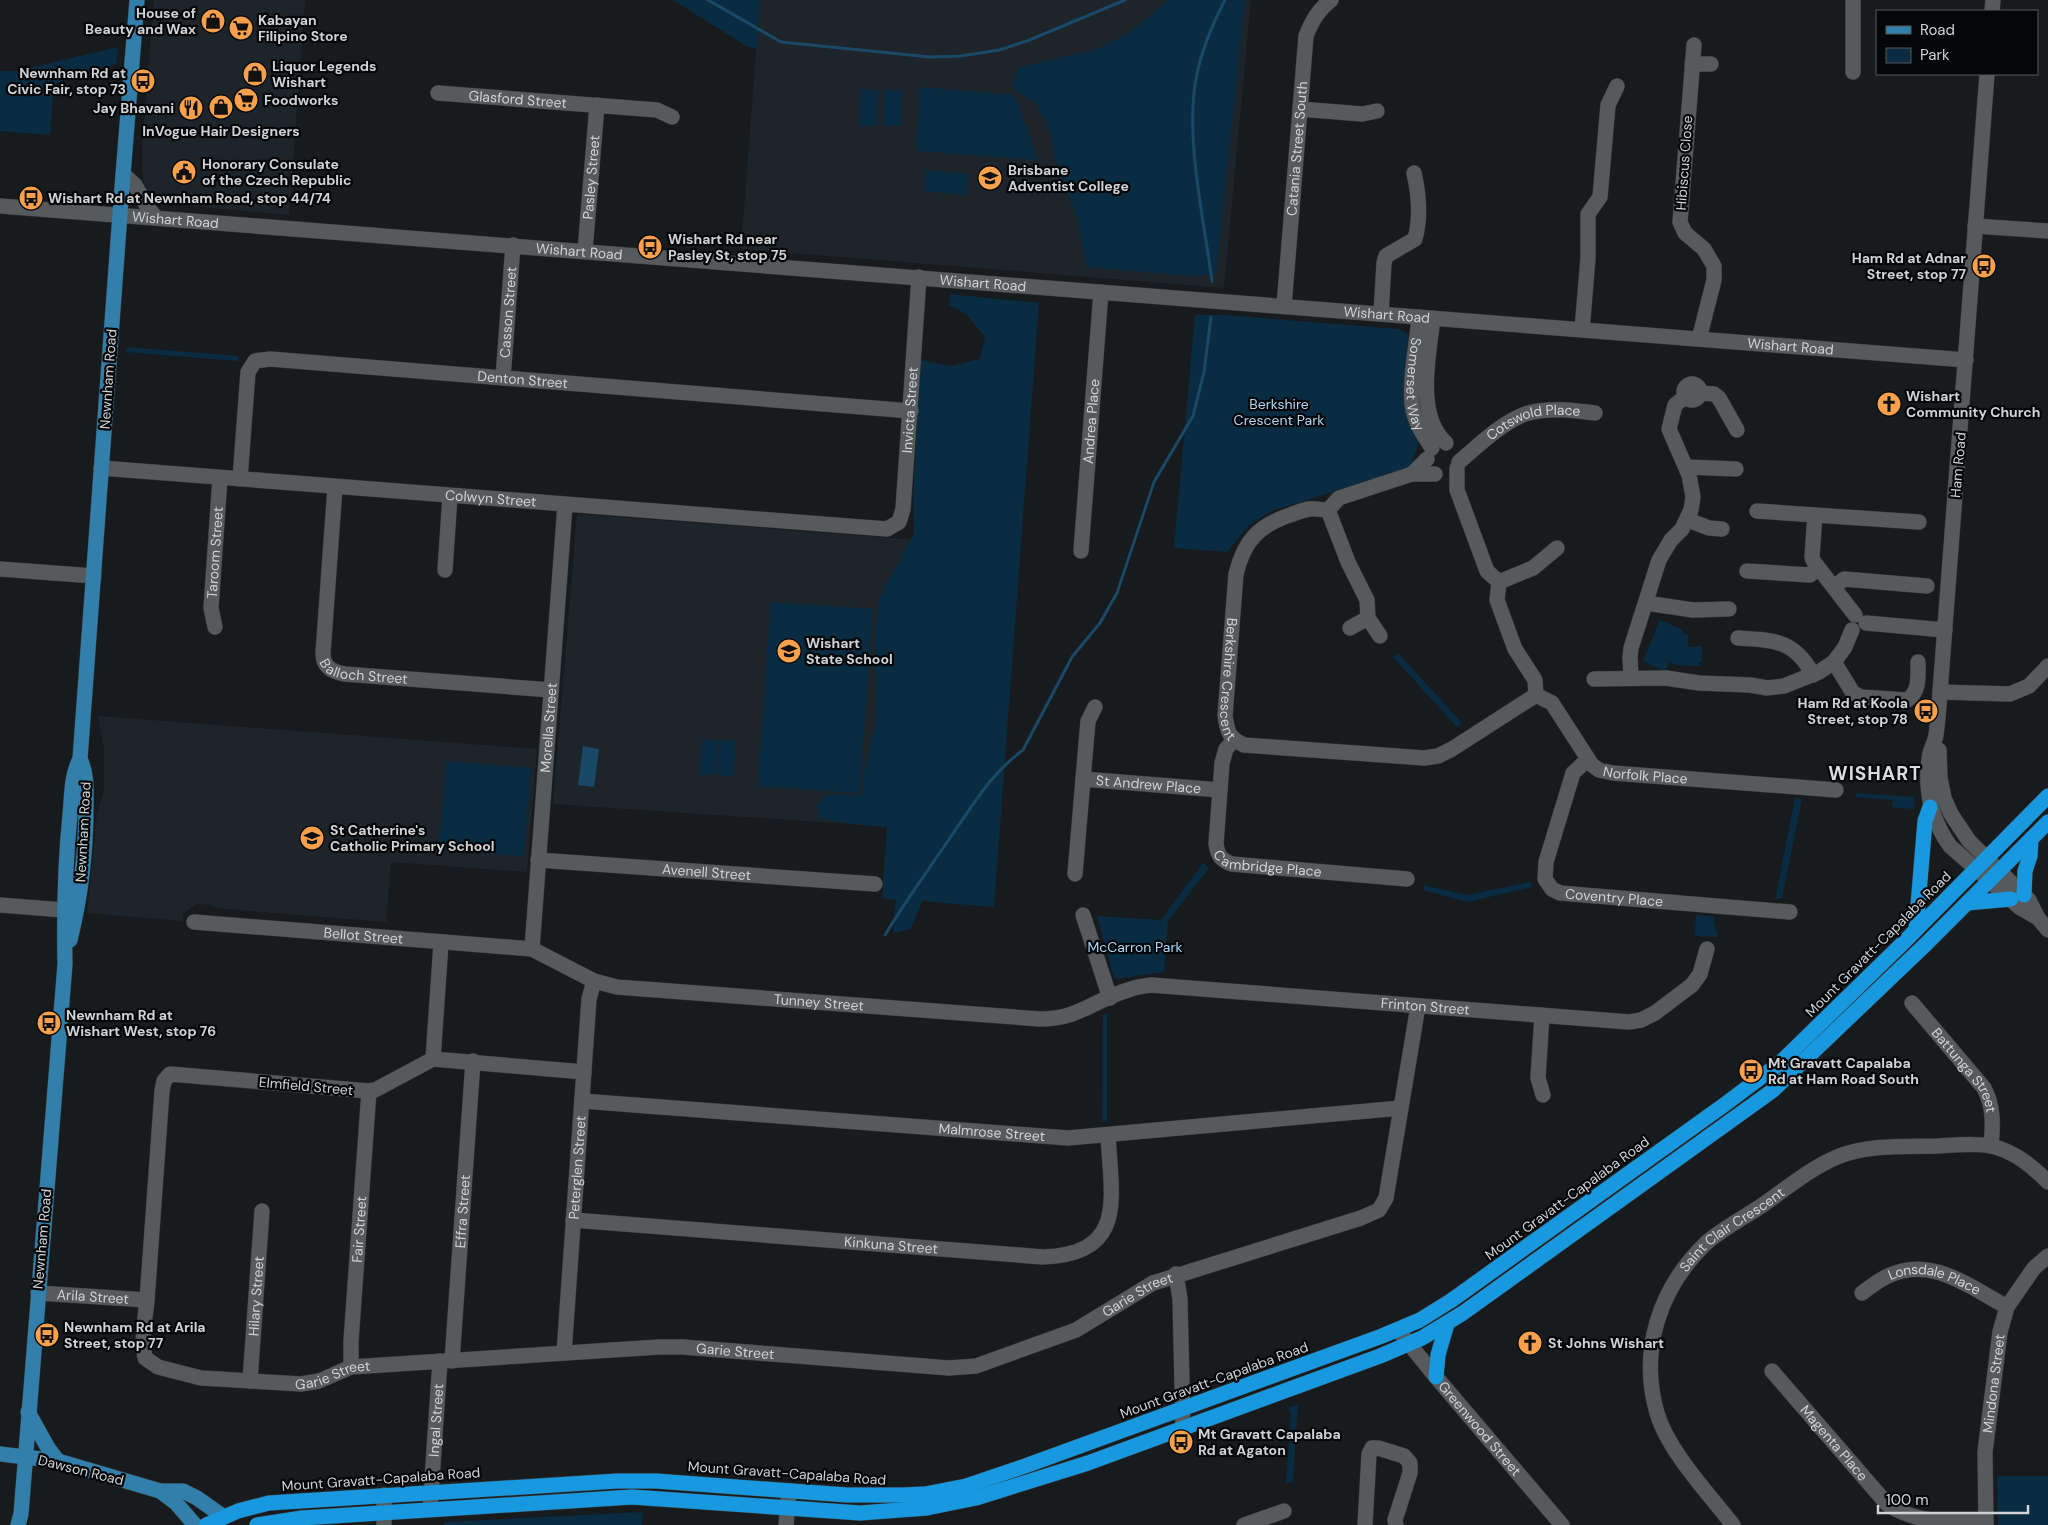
<svg xmlns="http://www.w3.org/2000/svg" width="2048" height="1525" viewBox="0 0 2048 1525" font-family="'DM Sans',sans-serif">
<rect width="100%" height="100%" fill="#181b1d"/>
<g fill="#1d252b">
<polygon points="154,0 305,0 289,215 159,203 150,194 144,182 142,170 143,133"/>
<polygon points="760,0 1251,0 1224,288 741,249"/>
<polygon points="577,514 1020,548 999,834 553,804"/>
<polygon points="98,716 537,749 527,872 391,862 386,922 216,908 212,905 196,904 183,914 183,921 87,913 97,815 104,789 104,749"/>
</g>
<g fill="#092c42">
<polygon points="673,0 760,0 757,48 748,47"/>
<polygon points="1169,0 1245,0 1216,274 1191,276 1086,267 1078,220 1054,156 1050,131 1036,104 1012,88 1019,67 1094,50 1127,34"/>
<polygon points="118,47 116,64 54,84 50,135 0,131 0,71 17,71"/>
<polygon points="920,87 1015,95 1038,160 916,151"/>
<polygon points="860,89 878,90 877,126 859,126"/>
<polygon points="884,89 902,90 901,126 883,126"/>
<polygon points="925,170 968,174 967,195 924,191"/>
<polygon points="950,294 1039,303 994,907 922,901 911,929 893,933 896,900 882,898 887,827 851,824 819,818 817,804 828,794 859,795 863,792 863,777 876,721 875,629 880,597 914,533 913,501 920,360 952,366 980,359 985,337 966,314 949,305"/>
<polygon points="1195,315 1224,315 1399,329 1409,335 1406,387 1419,440 1411,467 1272,511 1249,525 1227,552 1174,548"/>
<polygon points="127,347 238,356 238,361 126,352"/>
<polygon points="771,602 873,609 860,793 758,786"/>
<polygon points="1660,620 1683,630 1682,633 1688,635 1688,647 1702,646 1702,662 1699,662 1699,666 1674,665 1670,660 1665,671 1643,661"/>
<polygon points="1398,653 1462,723 1457,727 1393,657"/>
<polygon points="702,739 718,740 715,775 699,774"/>
<polygon points="720,740 736,741 733,776 717,775"/>
<polygon points="446,761 531,768 524,856 439,850"/>
<polygon points="1856,793 1915,797 1914,809 1892,807 1893,800 1855,797"/>
<polygon points="1795,798 1802,799 1782,898 1775,900"/>
<polygon points="1203,863 1209,868 1168,921 1164,972 1116,979 1113,974 1097,916 1161,920"/>
<polygon points="1530,882 1533,887 1467,902 1423,890 1424,885 1467,895"/>
<polygon points="1696,915 1713,916 1718,937 1695,936"/>
<polygon points="1107,1013 1107,1121 1102,1122 1103,1015"/>
<polygon points="1298,1404 1293,1481 1286,1484 1291,1413 1288,1408"/>
<polygon points="1997,1476 2048,1476 2048,1525 1998,1525"/>
<polygon points="643,1512 642,1525 444,1525 445,1522"/>
</g>
<polygon fill="#1a4968" points="583,746 599,749 594,787 578,785"/>
<g fill="none" stroke-linecap="round" stroke-linejoin="round">
<g stroke="#1a4968" stroke-width="3">
<polyline points="708,0 781,42 930,57 961,56 999,50 1027,41 1125,0"/>
<path d="M1212,281C1204,220 1185,138 1196,79C1201,51 1212,25 1225,0"/>
<path d="M885,935C907,898 932,865 956,829C977,799 993,772 1023,750L1072,657L1100,623L1117,593L1154,482L1193,416L1204,372L1211,317"/>
</g>
<defs>
<g id="minor">
<polyline points="1992,11 1993,0"/>
<polyline points="1694,45 1680,222 1685,233 1704,249 1714,266 1714,280 1699,339"/>
<polyline points="1692,64 1711,64"/>
<polyline points="1853,72 1853,0"/>
<path d="M1987,74L1940,692C1939,706 1938,721 1936,735C1935,741 1932,747 1930,753C1924,787 1930,818 1950,846L2019,907L2038,918"/>
<path id="s1" d="M438,93L657,110L672,117"/>
<polyline points="1300,109 1362,114 1377,111"/>
<polyline points="123,174 135,185 148,208 156,218"/>
<path id="s2" d="M0,206L1966,360"/>
<polyline points="1975,226 2048,231"/>
<path id="s3" d="M585,251L597,105"/>
<path id="s4" d="M1284,306L1306,36C1312,21 1318,10 1331,0"/>
<path d="M1381,314L1384,263L1386,256L1415,239C1421,217 1419,195 1414,173"/>
<path id="s5" d="M1419,317C1417,343 1408,386 1413,410C1416,424 1424,436 1432,448"/>
<path d="M1433,318C1429,355 1415,415 1446,443"/>
<polyline points="1582,330 1588,258 1588,214 1600,197 1608,105 1617,86"/>
<path id="s6" d="M503,378L513,245"/>
<circle cx="1692" cy="392" r="8"/>
<polyline points="1700,393 1714,394 1719,398 1737,430"/>
<path id="s7" d="M1459,462C1479,445 1500,424 1525,414C1547,407 1573,410 1595,413"/>
<polyline points="1687,467 1736,469"/>
<path id="s8" d="M101,468L887,529L899,522L903,509L919,277"/>
<path id="s9" d="M1457,468V490L1487,571L1499,582L1497,600L1515,649L1535,680L1536,695L1552,703L1592,765L1599,770L1613,773L1836,790"/>
<polyline points="1412,474 1427,459"/>
<path id="s10" d="M1435,474H1412L1339,498L1328,510C1322,510 1315,508 1309,509C1303,510 1296,513 1290,515C1258,526 1244,541 1236,574L1225,716C1228,733 1228,737 1244,745L1424,758L1438,756L1452,749L1536,695"/>
<path id="s11" d="M240,479L248,372L255,361L270,359L911,411"/>
<path id="s12" d="M335,487L323,653C323,667 332,672 345,674L551,690"/>
<polyline points="1328,510 1348,562 1367,600 1368,618"/>
<polyline points="1757,511 1919,522"/>
<polyline points="1815,515 1812,557 1814,562 1855,615"/>
<polyline points="1688,520 1709,528 1722,529"/>
<path id="s13" d="M1081,551L1101,292"/>
<polyline points="0,569 94,576"/>
<polyline points="445,570 450,496"/>
<polyline points="1747,571 1810,575 1818,568"/>
<polyline points="1499,582 1533,568 1557,548"/>
<polyline points="1834,587 1844,579 1927,586"/>
<polyline points="1646,603 1693,610 1729,609"/>
<polyline points="1866,623 1945,630"/>
<path id="s14" d="M215,627L211,608L220,478"/>
<polyline points="1350,628 1368,618 1380,636"/>
<path d="M1738,638C1774,640 1795,640 1813,675"/>
<path d="M1834,662L1853,693L1861,697L1907,700C1920,692 1918,676 1918,662"/>
<polyline points="1631,678 1630,657 1631,648 1659,560 1671,540 1682,529 1691,510 1693,497 1689,475 1669,429 1675,405 1685,397"/>
<polyline points="1594,679 1666,678 1699,683 1750,685 1767,688 1784,686 1819,672 1834,662 1845,647 1852,630"/>
<polyline points="1940,692 2010,694 2029,686 2048,666"/>
<path id="s15" d="M1234,740L1226,749L1222,763L1216,844C1218,856 1221,860 1232,864L1407,879"/>
<polyline points="1939,750 1940,778 1944,798 1951,814 1969,841 2029,900 2038,918 2048,930"/>
<path id="s16" d="M1588,759L1573,773L1546,862L1545,879L1552,889L1560,893L1790,912"/>
<polyline points="1083,779 1088,721 1095,707"/>
<path id="s17" d="M538,860L875,884"/>
<path id="s18" d="M1075,874L1083,779L1220,790"/>
<polyline points="0,905 64,910"/>
<polyline points="1083,915 1110,998"/>
<path id="s19" d="M194,922L532,949L594,981L617,987L1040,1019C1079,1019 1094,1000 1128,990C1135,987 1143,986 1151,985L1629,1022L1641,1020L1655,1013L1692,985L1700,974L1707,949"/>
<path id="s20" d="M532,949L565,505"/>
<path id="s21" d="M1912,1003L1984,1088C1994,1107 1993,1125 1991,1146"/>
<polyline points="1542,1015 1538,1078 1543,1095"/>
<polyline points="433,1059 441,943"/>
<path id="s22" d="M584,1072L433,1059L375,1090L369,1091L170,1074L164,1081L162,1091L147,1300C145,1320 141,1339 145,1358L158,1367L201,1378L301,1384L319,1381L351,1367L659,1347H683L949,1368L976,1366L1076,1330L1153,1283L1361,1218L1379,1210L1386,1198L1418,1006"/>
<path id="s23" d="M582,1101L1068,1138L1401,1108"/>
<path id="s24" d="M573,1220L1043,1257C1128,1254 1111,1197 1108,1135"/>
<polyline points="1176,1274 1180,1299 1183,1428"/>
<path id="s25" d="M38,1293L147,1300"/>
<path id="s26" d="M1862,1293C1870,1287 1879,1280 1888,1276C1931,1255 1970,1287 2007,1307"/>
<path id="s27" d="M1398,1330L1436,1377L1562,1525"/>
<path id="s28" d="M564,1353L589,999L594,981"/>
<path id="s29" d="M452,1361L473,1061"/>
<path id="s30" d="M351,1367V1341L369,1091"/>
<path id="s31" d="M1772,1371L1887,1504C1919,1525 1949,1521 1986,1520"/>
<path id="s32" d="M250,1381L262,1211"/>
<polyline points="384,1495 384,1525"/>
<path id="s33" d="M430,1509L440,1361"/>
<polyline points="786,1525 789,1491"/>
<polyline points="1244,1525 1284,1511"/>
<polyline points="1365,1525 1369,1454 1372,1448 1378,1448 1404,1456 1410,1463 1410,1473 1395,1520 1396,1525"/>
<path id="s34" d="M1733,1525C1709,1494 1668,1451 1657,1413C1639,1351 1659,1289 1705,1244C1720,1230 1747,1216 1764,1204C1787,1188 1811,1168 1837,1157C1869,1144 1905,1147 1938,1146C1955,1145 1974,1143 1991,1146C2014,1151 2032,1166 2048,1182"/>
<path id="s35" d="M1986,1525L1985,1452L2000,1332L2007,1307L2034,1268L2048,1256"/>
</g>
<g id="major">
<path d="M70,940C81,896 86,850 86,805C86,788 87,774 80,759"/>
<polyline points="28,1412 48,1448 58,1461"/>
<polyline points="0,1454 58,1461 160,1491 183,1491 197,1498 224,1517"/>
<polyline points="160,1491 176,1503 195,1525"/>
<path d="M18,1525L21,1514L65,964C64,914 65,864 70,815C72,795 71,776 80,759L121,200L137,0"/>
</g>
<g id="highway">
<polyline points="2024,895 2025,871 2030,856 2031,839"/>
<polyline points="1967,903 2011,899"/>
<polyline points="1916,929 1925,821 1930,807"/>
<polyline points="1436,1377 1438,1355 1447,1324"/>
<polyline points="206,1525 238,1511 269,1503 617,1481 656,1481 847,1495 902,1495 925,1494 966,1486 1025,1466 1382,1336 1420,1320 1452,1300 1724,1105 1780,1063 1905,941 2048,796"/>
<polyline points="257,1525 302,1518 632,1497 860,1513 927,1508 976,1498 1088,1463 1380,1356 1422,1338 1463,1313 1772,1091 1926,944 2048,822"/>
</g>
</defs>
<use href="#minor" stroke="#353738" stroke-width="16"/>
<use href="#major" stroke="#353738" stroke-width="16"/>
<use href="#highway" stroke="#353738" stroke-width="16"/>
<use href="#minor" stroke="#575a5d" stroke-width="15"/>
<use href="#major" stroke="#317faa" stroke-width="15"/>
<use href="#highway" stroke="#1898de" stroke-width="15"/>
</g>
<defs>
<symbol id="shop-disc" viewBox="-11 -11 22 22"><circle r="9.5" fill="#f9a04d" stroke="#050607"/><path d="M-5-2.5h2.3a2.7 3.5 0 0 1 5.4 0H5L5.5 6h-11ZM-1.5-2.5h3a1.5 2.3 0 0 0-3 0Z" fill="#111"/></symbol>
<symbol id="supermarket-disc" viewBox="-11 -11 22 22"><circle r="9.5" fill="#f9a04d" stroke="#050607"/><path d="M-6-5.5h2.5l.6 2H6L4.5 2H-2.5L-4.4-4H-6ZM-1.5 3.2a1.3 1.3 0 1 0 .1 0ZM3 3.2a1.3 1.3 0 1 0 .1 0Z" fill="#111"/></symbol>
<symbol id="bus-disc" viewBox="-11 -11 22 22"><circle r="9.5" fill="#f9a04d" stroke="#050607"/><path d="M-5-6H5V4H4V6H2V4H-2V6H-4V4H-5ZM-3.5-4V0h7V-4ZM-3.5 1.2v1.5H-2V1.2ZM2 1.2v1.5H3.5V1.2Z" fill="#111"/></symbol>
<symbol id="restaurant-disc" viewBox="-11 -11 22 22"><circle r="9.5" fill="#f9a04d" stroke="#050607"/><path d="M-5-6h1v4h1v-4h1v4h1v-4h1v5L-1.5 .5V6h-2V.5L-5-1ZM5-6V6H3V1.5H1.5Q1.5-4 5-6Z" fill="#111"/></symbol>
<symbol id="civic-disc" viewBox="-11 -11 22 22"><circle r="9.5" fill="#f9a04d" stroke="#050607"/><path d="M-.6-6.5H3V-4.5H.6V-3L4-1V1h2V6H-6V1h2V-1L-.6-3ZM-1.2 2.5V6h2.4V2.5Z" fill="#111"/></symbol>
<symbol id="school-disc" viewBox="-11 -11 22 22"><circle r="9.5" fill="#f9a04d" stroke="#050607"/><path d="M0-5L7-2L0 1L-7-2ZM-4 1L0 2.5L4 1V4Q0 6-4 4Z" fill="#111"/></symbol>
<symbol id="church-disc" viewBox="-11 -11 22 22"><circle r="9.5" fill="#f9a04d" stroke="#050607"/><path d="M-1.2-6h2.4v3.5h3.3v2.4h-3.3V6h-2.4V-.1h-3.3v-2.4h3.3Z" fill="#111"/></symbol>
</defs>
<g fill-rule="evenodd">
<use href="#shop-disc" x="199" y="7" width="28" height="28"/>
<use href="#supermarket-disc" x="227" y="14" width="28" height="28"/>
<use href="#shop-disc" x="241" y="60" width="28" height="28"/>
<use href="#bus-disc" x="129" y="67" width="28" height="28"/>
<use href="#supermarket-disc" x="232" y="86" width="28" height="28"/>
<use href="#shop-disc" x="207" y="93" width="28" height="28"/>
<use href="#restaurant-disc" x="177" y="94" width="28" height="28"/>
<use href="#civic-disc" x="170" y="158" width="28" height="28"/>
<use href="#school-disc" x="976" y="164" width="28" height="28"/>
<use href="#bus-disc" x="17" y="184" width="28" height="28"/>
<use href="#bus-disc" x="636" y="233" width="28" height="28"/>
<use href="#bus-disc" x="1970" y="252" width="28" height="28"/>
<use href="#church-disc" x="1875" y="390" width="28" height="28"/>
<use href="#school-disc" x="775" y="637" width="28" height="28"/>
<use href="#bus-disc" x="1912" y="697" width="28" height="28"/>
<use href="#school-disc" x="298" y="824" width="28" height="28"/>
<use href="#bus-disc" x="35" y="1009" width="28" height="28"/>
<use href="#bus-disc" x="1737" y="1057" width="28" height="28"/>
<use href="#bus-disc" x="33" y="1321" width="28" height="28"/>
<use href="#church-disc" x="1516" y="1329" width="28" height="28"/>
<use href="#bus-disc" x="1167" y="1428" width="28" height="28"/>
</g>
<g text-anchor="middle" dominant-baseline="central" stroke-width="4.5" stroke-linejoin="round" paint-order="stroke">
<g font-size="14" font-weight="bold" fill="#d0d2d4" stroke="#050607" text-anchor="start">
<text x="196" y="13" text-anchor="end">House of<tspan x="196" dy="16">Beauty and Wax</tspan></text>
<text x="258" y="20">Kabayan<tspan x="258" dy="16">Filipino Store</tspan></text>
<text x="272" y="66">Liquor Legends<tspan x="272" dy="16">Wishart</tspan></text>
<text x="126" y="73" text-anchor="end">Newnham Rd at<tspan x="126" dy="16">Civic Fair, stop 73</tspan></text>
<text x="264" y="100">Foodworks</text>
<text x="174" y="108" text-anchor="end">Jay Bhavani</text>
<text x="221" y="131" text-anchor="middle">InVogue Hair Designers</text>
<text x="202" y="164">Honorary Consulate<tspan x="202" dy="16">of the Czech Republic</tspan></text>
<text x="1008" y="170">Brisbane<tspan x="1008" dy="16">Adventist College</tspan></text>
<text x="48" y="198">Wishart Rd at Newnham Road, stop 44/74</text>
<text x="668" y="239">Wishart Rd near<tspan x="668" dy="16">Pasley St, stop 75</tspan></text>
<text x="1966" y="258" text-anchor="end">Ham Rd at Adnar<tspan x="1966" dy="16">Street, stop 77</tspan></text>
<text x="1906" y="396">Wishart<tspan x="1906" dy="16">Community Church</tspan></text>
<text x="806" y="643">Wishart<tspan x="806" dy="16">State School</tspan></text>
<text x="1908" y="703" text-anchor="end">Ham Rd at Koola<tspan x="1908" dy="16">Street, stop 78</tspan></text>
<text x="330" y="830">St Catherine's<tspan x="330" dy="16">Catholic Primary School</tspan></text>
<text x="66" y="1015">Newnham Rd at<tspan x="66" dy="16">Wishart West, stop 76</tspan></text>
<text x="1768" y="1063">Mt Gravatt Capalaba<tspan x="1768" dy="16">Rd at Ham Road South</tspan></text>
<text x="64" y="1327">Newnham Rd at Arila<tspan x="64" dy="16">Street, stop 77</tspan></text>
<text x="1548" y="1343">St Johns Wishart</text>
<text x="1198" y="1434">Mt Gravatt Capalaba<tspan x="1198" dy="16">Rd at Agaton</tspan></text>
</g>
<g font-size="14" fill="#d0d2d4" stroke="#050607">
<text stroke="none"><textPath href="#s1" startOffset="80">Glasford Street</textPath></text>
<text stroke="none"><textPath href="#s4" startOffset="158">Catania Street South</textPath></text>
<text transform="translate(1684 163) rotate(-86)">Hibiscus Close</text>
<text stroke="none"><textPath href="#s3" startOffset="74">Pasley Street</textPath></text>
<text stroke="none"><textPath href="#s2" startOffset="176">Wishart Road</textPath></text>
<text stroke="none"><textPath href="#s2" startOffset="581">Wishart Road</textPath></text>
<text stroke="none"><textPath href="#s2" startOffset="986">Wishart Road</textPath></text>
<text stroke="none"><textPath href="#s6" startOffset="66">Casson Street</textPath></text>
<text stroke="none"><textPath href="#s2" startOffset="1391">Wishart Road</textPath></text>
<text stroke="none"><textPath href="#s2" startOffset="1796">Wishart Road</textPath></text>
<text transform="translate(108 379) rotate(-86)">Newnham Road</text>
<text stroke="none"><textPath href="#s11" startOffset="389">Denton Street</textPath></text>
<text stroke="none"><textPath href="#s5" startOffset="68">Somerset Way</textPath></text>
<text stroke="none"><textPath href="#s8" startOffset="915">Invicta Street</textPath></text>
<text stroke="none"><textPath href="#s13" startOffset="130">Andrea Place</textPath></text>
<text stroke="none"><textPath href="#s7" startOffset="88">Cotswold Place</textPath></text>
<text transform="translate(1958 465) rotate(-85)">Ham Road</text>
<text stroke="none"><textPath href="#s8" startOffset="391">Colwyn Street</textPath></text>
<text stroke="none"><textPath href="#s14" startOffset="75">Taroom Street</textPath></text>
<text stroke="none"><textPath href="#s12" startOffset="218">Balloch Street</textPath></text>
<text stroke="none"><textPath href="#s10" startOffset="345">Berkshire Crescent</textPath></text>
<text stroke="none"><textPath href="#s20" startOffset="222">Morella Street</textPath></text>
<text stroke="none"><textPath href="#s9" startOffset="394">Norfolk Place</textPath></text>
<text stroke="none"><textPath href="#s18" startOffset="161">St Andrew Place</textPath></text>
<text transform="translate(83 832) rotate(-87)">Newnham Road</text>
<text stroke="none"><textPath href="#s15" startOffset="170">Cambridge Place</textPath></text>
<text stroke="none"><textPath href="#s17" startOffset="169">Avenell Street</textPath></text>
<text stroke="none"><textPath href="#s16" startOffset="206">Coventry Place</textPath></text>
<text stroke="none"><textPath href="#s19" startOffset="170">Bellot Street</textPath></text>
<text transform="translate(1878 944) rotate(-45)">Mount Gravatt-Capalaba Road</text>
<text stroke="none"><textPath href="#s19" startOffset="635">Tunney Street</textPath></text>
<text stroke="none"><textPath href="#s19" startOffset="1249">Frinton Street</textPath></text>
<text stroke="none"><textPath href="#s21" startOffset="86">Battunga Street</textPath></text>
<text transform="translate(306 1086) rotate(5)">Elmfield Street</text>
<text stroke="none"><textPath href="#s23" startOffset="411">Malmrose Street</textPath></text>
<text stroke="none"><textPath href="#s28" startOffset="186">Peterglen Street</textPath></text>
<text transform="translate(1567 1198) rotate(-36)">Mount Gravatt-Capalaba Road</text>
<text stroke="none"><textPath href="#s29" startOffset="150">Effra Street</textPath></text>
<text stroke="none"><textPath href="#s30" startOffset="138">Fair Street</textPath></text>
<text stroke="none"><textPath href="#s34" startOffset="351">Saint Clair Crescent</textPath></text>
<text transform="translate(42 1239) rotate(-85)">Newnham Road</text>
<text stroke="none"><textPath href="#s24" startOffset="319">Kinkuna Street</textPath></text>
<text stroke="none"><textPath href="#s26" startOffset="80">Lonsdale Place</textPath></text>
<text stroke="none"><textPath href="#s32" startOffset="85">Hilary Street</textPath></text>
<text stroke="none"><textPath href="#s22" startOffset="1728">Garie Street</textPath></text>
<text stroke="none"><textPath href="#s25" startOffset="55">Arila Street</textPath></text>
<text stroke="none"><textPath href="#s22" startOffset="1309">Garie Street</textPath></text>
<text stroke="none"><textPath href="#s22" startOffset="904">Garie Street</textPath></text>
<text transform="translate(1214 1380) rotate(-20)">Mount Gravatt-Capalaba Road</text>
<text stroke="none"><textPath href="#s35" startOffset="142">Mindona Street</textPath></text>
<text stroke="none"><textPath href="#s33" startOffset="89">Ingal Street</textPath></text>
<text stroke="none"><textPath href="#s27" startOffset="128">Greenwood Street</textPath></text>
<text stroke="none"><textPath href="#s31" startOffset="95">Magenta Place</textPath></text>
<text transform="translate(81 1470) rotate(14)">Dawson Road</text>
<text transform="translate(787 1473) rotate(4)">Mount Gravatt-Capalaba Road</text>
<text transform="translate(381 1479) rotate(-4)">Mount Gravatt-Capalaba Road</text>
</g>
<g font-size="14" fill="#add7f6" stroke="#050607">
<text x="1279" y="404">Berkshire<tspan x="1279" dy="16">Crescent Park</tspan></text>
<text x="1135" y="947">McCarron Park</text>
</g>
<g font-size="19" font-weight="bold" letter-spacing="1" fill="#d9dde0" stroke="#050607">
<text x="1875" y="773">WISHART</text>
</g>
</g>
<rect x="1876" y="10" width="162" height="65" fill="#050607" stroke="#565859"/>
<rect x="1886" y="26" width="25" height="8" fill="#317faa" stroke="#565859"/>
<text x="1920" y="35" font-size="15" fill="#d0d2d4">Road</text>
<rect x="1886" y="48" width="25" height="15" fill="#092c42" stroke="#565859"/>
<text x="1920" y="60" font-size="15" fill="#d0d2d4">Park</text>
<path d="M1878 1505v8h150v-8" fill="none" stroke="#d0d2d4" stroke-width="2.5"/>
<text x="1886" y="1505" font-size="15" fill="#d0d2d4" stroke="#050607" stroke-width="4" paint-order="stroke">100 m</text>
</svg>
